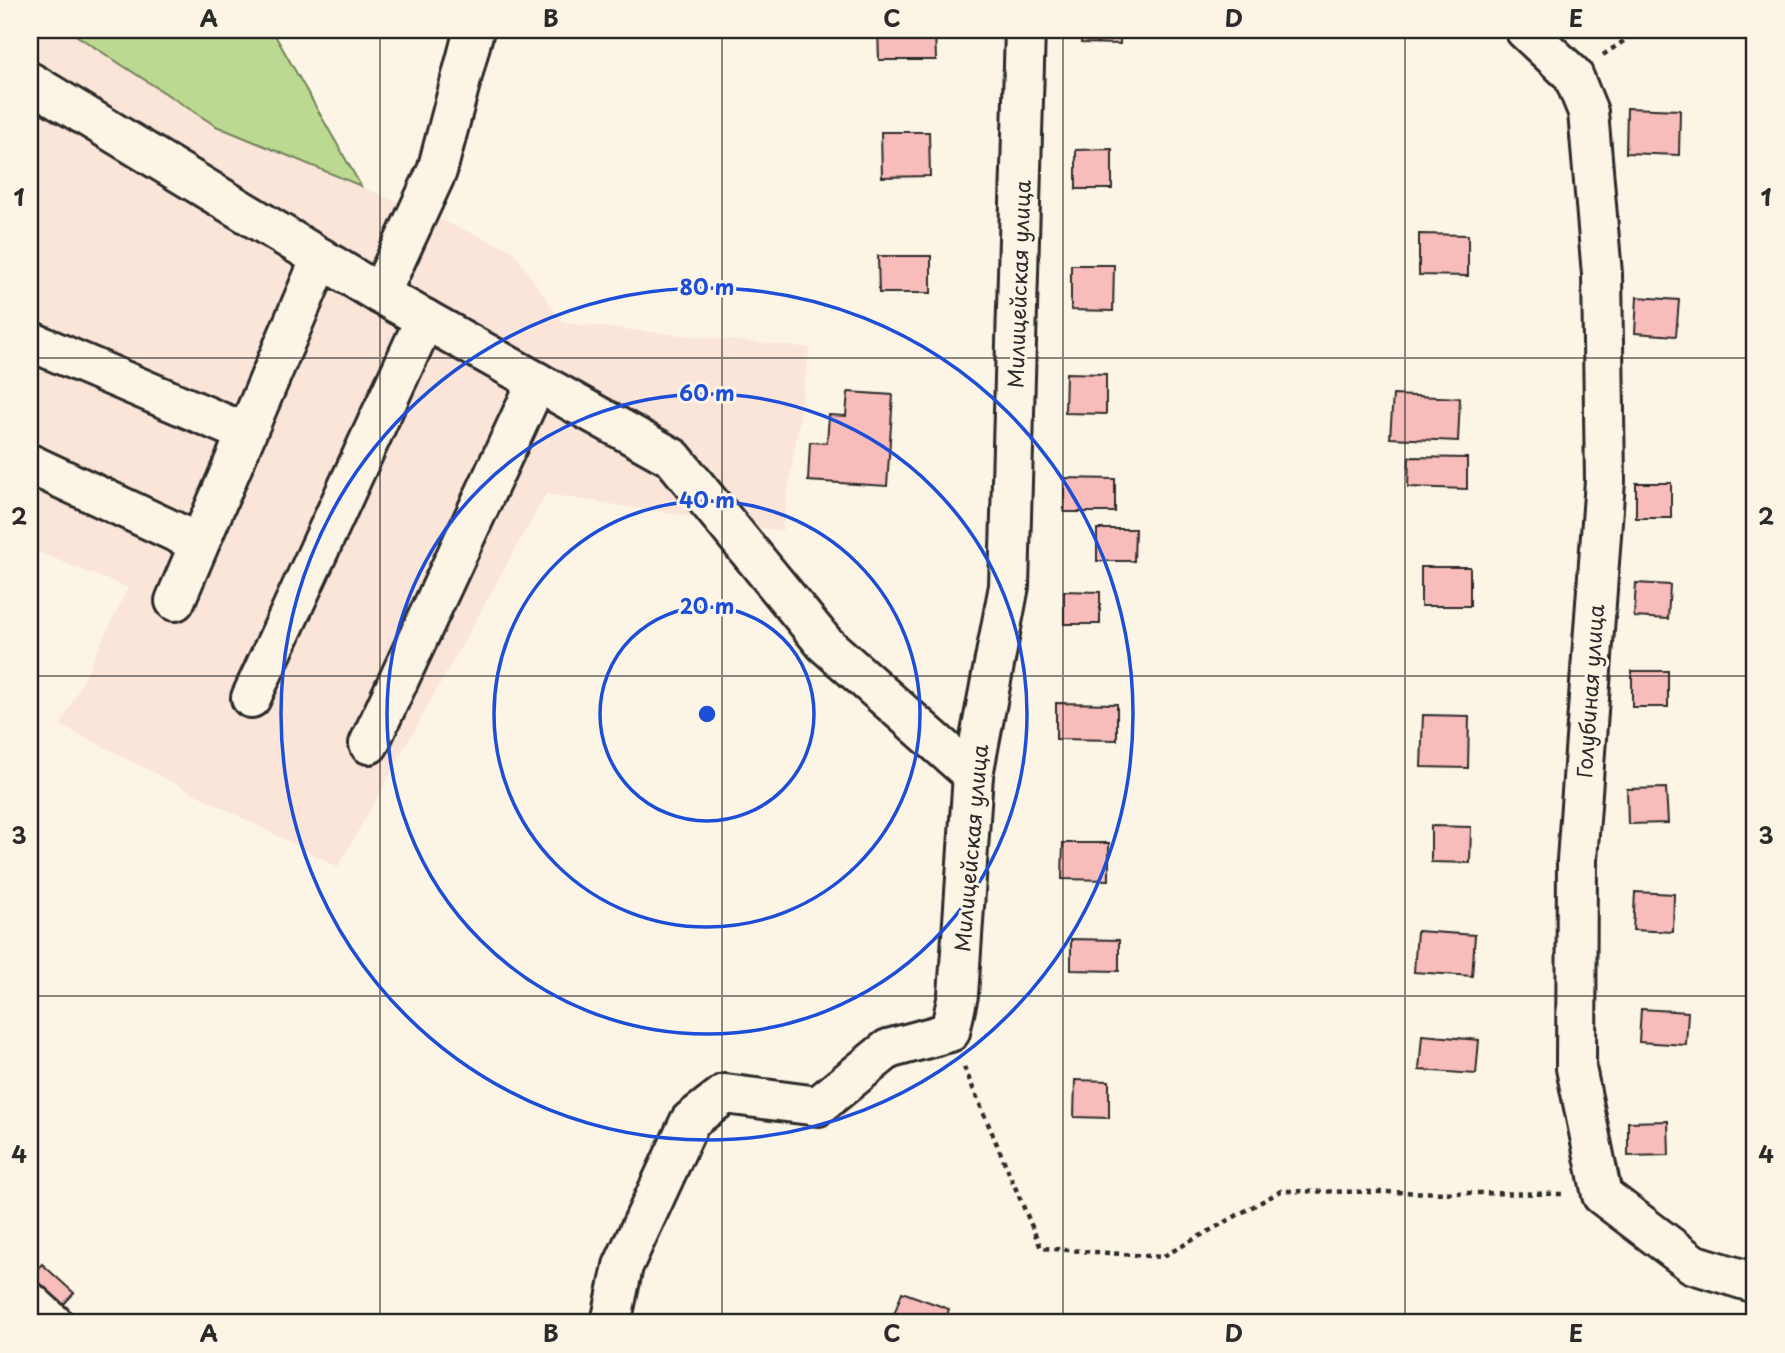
<svg xmlns="http://www.w3.org/2000/svg" width="1785" height="1353" viewBox="0 0 1785 1353" font-family="'Playpen Sans',sans-serif">
<rect width="100%" height="100%" fill="#fcf5e5"/>
<filter id="ink" filterUnits="userSpaceOnUse"><feTurbulence type="fractalNoise" baseFrequency=".0143" numOctaves="2"/><feDisplacementMap in="SourceGraphic" scale="14" xChannelSelector="R" yChannelSelector="G"/><feConvolveMatrix kernelMatrix="1 2 1 2 8 2 1 2 1" color-interpolation-filters="sRGB"/></filter>
<g filter="url(#ink)">
<polygon fill="#fbe4d8" points="30,30 68,30 216,126 512,250 563,323 810,348 782,531 546,494 338,867 61,725 128,588 30,549"/>
<polygon fill="#bbd991" stroke="#73825e" stroke-width="2" points="68,30 272,30 361,186 216,126"/>
<g fill="#f8bcba" stroke="#2b2b2b" stroke-width="2">
<polygon points="878,30 935,30 936,60 879,60"/>
<polygon points="1081,30 1120,30 1120,44 1081,43"/>
<polygon points="1627,108 1680,110 1679,155 1626,153"/>
<polygon points="881,132 929,132 930,176 882,177"/>
<polygon points="1112,149 1112,189 1076,189 1076,150"/>
<polygon points="1419,234 1468,235 1468,276 1419,275"/>
<polygon points="878,256 931,256 931,293 879,293"/>
<polygon points="1071,265 1114,265 1113,311 1071,310"/>
<polygon points="1637,297 1679,300 1676,336 1635,333"/>
<polygon points="1066,373 1106,374 1106,414 1065,413"/>
<polygon points="848,392 893,395 887,486 808,481 810,442 827,443 829,415 846,416"/>
<polygon points="1393,395 1460,398 1458,441 1390,438"/>
<polygon points="1409,457 1467,458 1467,489 1408,487"/>
<polygon points="1064,478 1115,479 1115,512 1064,512"/>
<rect x="1636" y="483" width="35" height="35"/>
<polygon points="1097,529 1135,529 1134,561 1097,561"/>
<rect x="1421" y="567" width="49" height="39"/>
<polygon points="1636,583 1670,585 1668,619 1634,617"/>
<polygon points="1064,591 1100,592 1100,624 1064,624"/>
<rect x="1632" y="671" width="36" height="36"/>
<polygon points="1056,703 1117,704 1117,740 1056,739"/>
<polygon points="1423,715 1469,716 1468,768 1421,767"/>
<polygon points="1666,788 1668,823 1628,824 1627,789"/>
<polygon points="1431,826 1471,827 1470,863 1431,862"/>
<polygon points="1063,843 1109,843 1109,880 1062,879"/>
<polygon points="1635,892 1674,894 1673,932 1633,930"/>
<polygon points="1417,931 1475,935 1472,976 1414,972"/>
<polygon points="1071,939 1119,940 1119,971 1071,970"/>
<polygon points="1641,1009 1688,1012 1686,1045 1639,1042"/>
<polygon points="1422,1035 1479,1040 1476,1074 1419,1070"/>
<polygon points="1075,1080 1109,1081 1109,1118 1074,1117"/>
<polygon points="1668,1121 1669,1155 1628,1156 1628,1122"/>
<polygon points="42,1264 74,1293 51,1318 30,1300 30,1277"/>
<polygon points="902,1292 949,1309 944,1323 891,1323"/>
</g>
<g fill="none" stroke-linecap="round" stroke-linejoin="round">
<defs>
<g id="minor">
<polyline points="1525,30 1573,75 1588,112 1602,274 1605,481 1577,860 1576,1068 1602,1195 1693,1264 1755,1283"/>
<polyline points="30,82 380,294 673,458 825,644 973,775"/>
<polyline points="380,294 437,171 474,30"/>
<polyline points="30,341 246,433"/>
<polyline points="30,464 199,543"/>
<polyline points="175,601 321,258"/>
<polyline points="251,698 425,319"/>
<polyline points="369,744 537,382"/>
<polyline points="30,1302 53,1323"/>
<polyline points="611,1323 623,1266 690,1121 725,1094 818,1106 888,1049 950,1032 958,995 973,775 1009,586 1025,30"/>
</g>
</defs>
<use href="#minor" stroke="#2b2b2b" stroke-width="44"/>
<g stroke="#2b2b2b" stroke-width="4.5" stroke-dasharray="5 5" stroke-linecap="butt">
<polyline points="1603,55 1640,30"/>
<polyline points="964,1067 1041,1248 1162,1257 1281,1191 1566,1194"/>
</g>
<use href="#minor" stroke="#fcf5e5" stroke-width="38"/>
</g>
</g>
<path fill="none" stroke="#2b2b2b" stroke-width="2" stroke-opacity="0.55" d="M380,30V1323M722,30V1323M1063,30V1323M1405,30V1323M30,358H1755M30,676H1755M30,996H1755"/>
<g fill="none" stroke="#1d4ed8" stroke-width="3.5">
<circle cx="707" cy="714" r="107"/>
<circle cx="707" cy="714" r="213"/>
<circle cx="707" cy="714" r="320"/>
<circle cx="707" cy="714" r="426"/>
</g>
<g text-anchor="middle" dominant-baseline="central" stroke-width="6" stroke-linejoin="round" paint-order="stroke">
<g font-size="21" fill="#2b2b2b" stroke="#fcf5e5">
<text transform="translate(1018 284) rotate(-88)">Милицейская улица</text>
<text transform="translate(1589 691) rotate(-86)">Голубиная улица</text>
<text transform="translate(970 848) rotate(-85)">Милицейская улица</text>
</g>
</g>
<circle cx="707" cy="714" r="10" fill="#1d4ed8" stroke="#fcf5e5" stroke-width="3.5"/>
<g font-size="21" text-anchor="middle" font-weight="bold" fill="#1d4ed8" stroke="#fcf5e5" stroke-width="6" stroke-linejoin="round" paint-order="stroke">
<text x="707" y="295">80 m</text>
<text x="707" y="401">60 m</text>
<text x="707" y="508">40 m</text>
<text x="707" y="614">20 m</text>
</g>
<rect width="1785" height="1353" fill="none" stroke="#fcf5e5" stroke-width="77"/>
<rect x="38" y="38" width="1708" height="1276" fill="none" stroke="#2b2b2b" stroke-width="2.5"/>
<g font-size="23" text-anchor="middle" font-weight="bold" fill="#2b2b2b">
<text x="209" y="27">A</text>
<text x="551" y="27">B</text>
<text x="892" y="27">C</text>
<text x="1234" y="27">D</text>
<text x="1576" y="27">E</text>
<text x="19" y="206">1</text>
<text x="1766" y="206">1</text>
<text x="19" y="525">2</text>
<text x="1766" y="525">2</text>
<text x="19" y="844">3</text>
<text x="1766" y="844">3</text>
<text x="19" y="1163">4</text>
<text x="1766" y="1163">4</text>
<text x="209" y="1342">A</text>
<text x="551" y="1342">B</text>
<text x="892" y="1342">C</text>
<text x="1234" y="1342">D</text>
<text x="1576" y="1342">E</text>
</g>
</svg>
